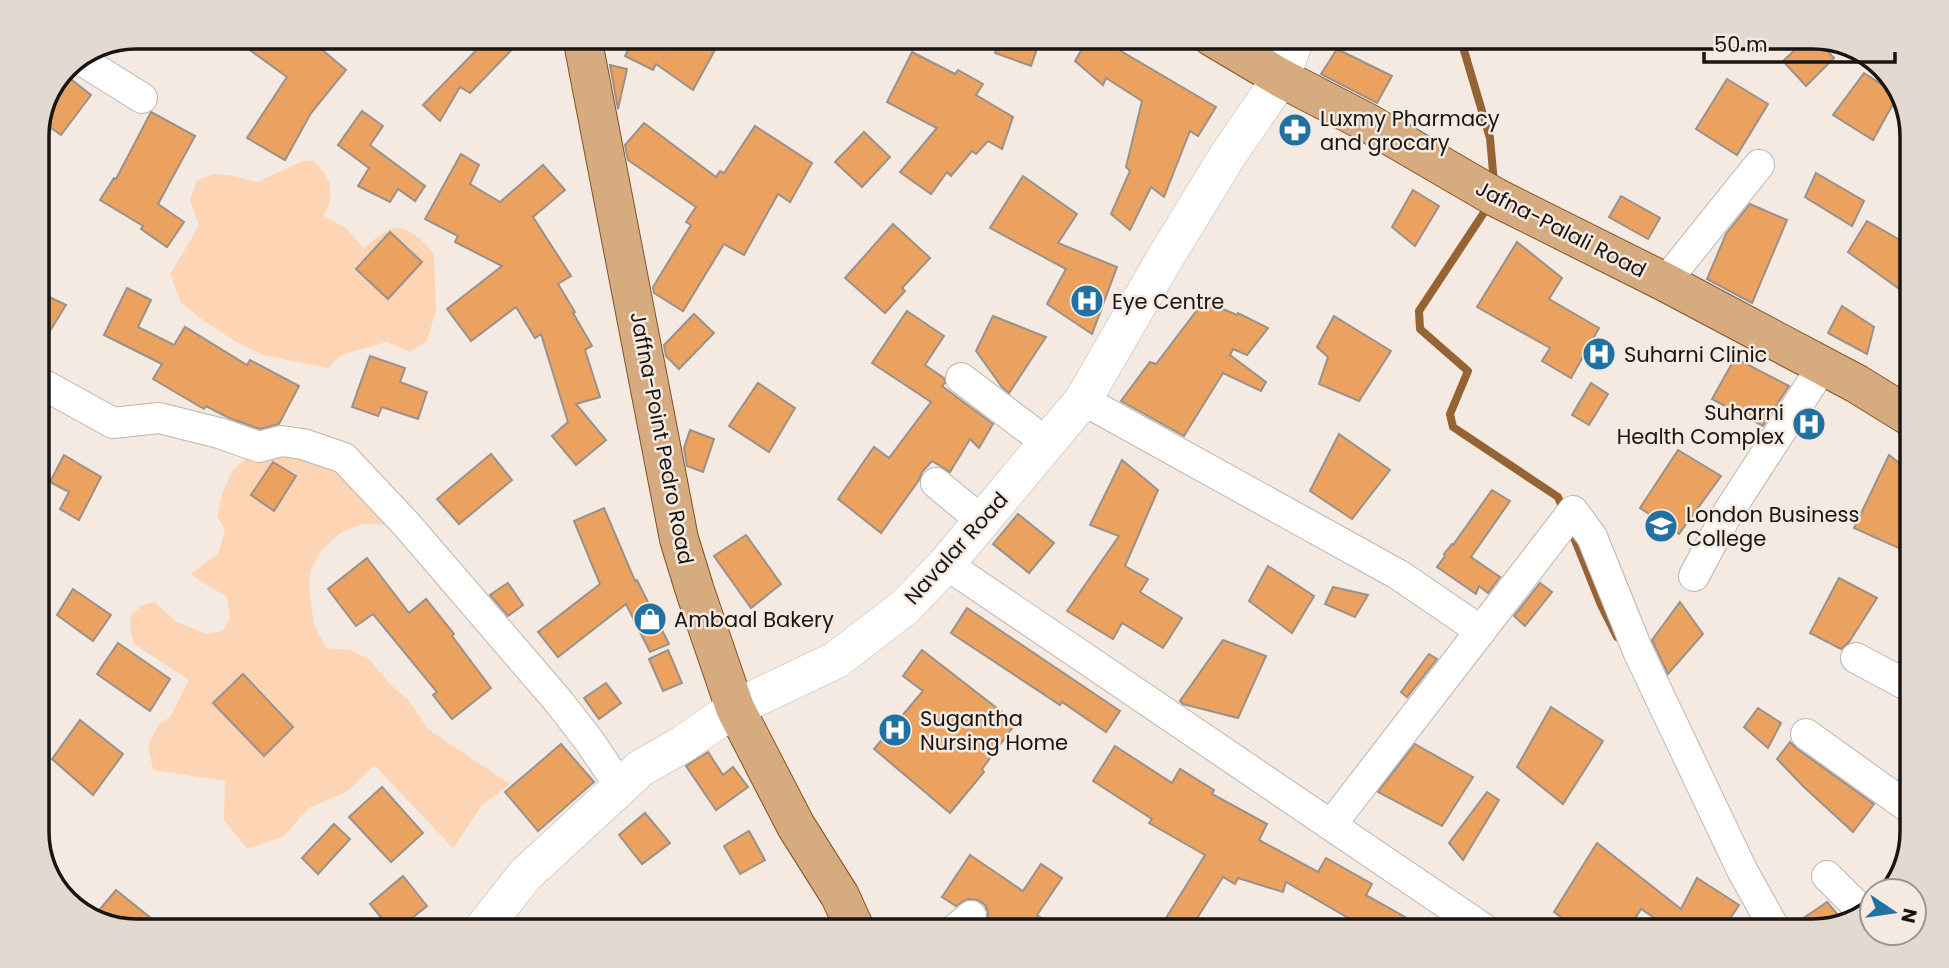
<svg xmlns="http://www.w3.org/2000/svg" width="1949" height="968" viewBox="0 0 1949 968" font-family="Poppins,sans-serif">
<rect width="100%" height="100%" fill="#f5eae1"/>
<g fill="#fdd5b4">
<path d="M303,161H314C332,178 336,194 323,215L347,229L363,248C372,242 382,232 391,229C408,223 424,243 434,253L436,310L427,341L410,352L387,342L341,355L328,368L263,355L240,344L205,322L181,303L170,274L199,226L190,201L196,181L213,174L229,175L257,182Z"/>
<polygon points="303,444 407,525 363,524 340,533 320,552 311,571 309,590 314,624 326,648 350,650 370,660 389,683 409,701 429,730 510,784 482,805 453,848 374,765 348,791 309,808 283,837 247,849 224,820 225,781 153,770 148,746 158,725 170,717 189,680 134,644 130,630 131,615 142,605 154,602 177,622 207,634 223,631 230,617 227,597 197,579 191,573 218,554 225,530 217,516 223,491 232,471 259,447"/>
</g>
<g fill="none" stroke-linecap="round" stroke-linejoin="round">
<g stroke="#966334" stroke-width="8">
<polyline points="1460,37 1490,138 1494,183"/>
<polyline points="1489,205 1419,311 1420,329 1468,371 1450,414 1453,427 1558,497 1564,512"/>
<polyline points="1571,530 1601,605 1617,637"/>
</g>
</g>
<g fill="#eba260" stroke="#9b9189" stroke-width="2">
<polygon points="232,37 307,37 346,70 311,113 285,160 247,138 287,77"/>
<polygon points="489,37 524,37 470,93 460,87 440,121 423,105"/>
<polygon points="616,37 645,37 672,50 679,37 722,37 693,90 656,64 653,70 625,56 630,46"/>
<polygon points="1001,37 1041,37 1031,66 995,53"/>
<polygon points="1089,37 1128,37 1121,51 1216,107 1198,136 1190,131 1164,197 1151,187 1130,230 1111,214 1130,171 1126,167 1142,101 1106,78 1103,85 1075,61"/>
<polygon points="1809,37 1814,37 1834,58 1806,86 1783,61"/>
<polygon points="1337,49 1392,76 1377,103 1321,74"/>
<polygon points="912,52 955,74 958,70 983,84 976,95 1013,117 1002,149 988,141 976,154 972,151 951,176 947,172 931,194 900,172 937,128 887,102"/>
<polygon points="610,65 627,69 618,109"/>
<polygon points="63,73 91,95 61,135 41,121"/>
<polygon points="1864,73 1898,95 1873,140 1833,115"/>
<polygon points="1727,79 1768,104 1737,155 1696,129"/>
<polygon points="362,111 383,126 370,145 425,186 415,201 398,189 390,202 358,186 369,168 338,145"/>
<polygon points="151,112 195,136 158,204 184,222 167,247 141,229 143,226 100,200 114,178 116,179"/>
<polygon points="644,123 716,177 720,171 724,173 755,126 812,163 790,202 778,194 744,255 724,244 683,311 654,293 653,287 691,225 686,222 696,207 628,160 625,145"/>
<polygon points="864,132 890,157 862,187 835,162"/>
<polygon points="461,154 479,165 470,184 500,202 543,165 565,190 533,217 571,276 558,284 575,312 573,313 592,346 585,350 600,397 576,404 606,440 576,465 552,436 568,422 541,334 535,338 516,307 471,341 447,309 502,266 455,242 458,236 425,219"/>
<polygon points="1816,173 1864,201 1852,226 1805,197"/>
<polygon points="1023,176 1077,214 1058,243 1117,267 1092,334 1047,304 1066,269 990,228"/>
<polygon points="1413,190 1439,206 1415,246 1392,227"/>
<polygon points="1621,196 1660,218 1648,239 1609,217"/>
<polygon points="1750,204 1787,220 1752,303 1707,279 1726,234"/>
<polygon points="1867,221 1912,247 1912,266 1898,288 1848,252"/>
<polygon points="893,224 930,258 902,288 905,291 885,313 845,278"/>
<polygon points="390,232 422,262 388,299 356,269"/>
<polygon points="1517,242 1562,278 1549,299 1599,328 1571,378 1542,361 1550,348 1477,307"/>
<polygon points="127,288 151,300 138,327 174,345 185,327 247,365 250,360 299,386 279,424 260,429 229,418 206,406 204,409 153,379 162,364 104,335"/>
<polygon points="37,291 66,305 37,352"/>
<polygon points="1204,301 1237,315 1238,313 1268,328 1247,355 1233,349 1230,355 1266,382 1261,391 1223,373 1184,436 1121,401 1150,362 1156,364"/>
<polygon points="1842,306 1874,327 1867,354 1828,333"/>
<polygon points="907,311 944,336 925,365 944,378 945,383 942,386 993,424 979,448 970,439 950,472 932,461 922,472 919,480 881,533 838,499 874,447 889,458 931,402 872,363"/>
<polygon points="694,314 714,333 679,369 666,356 664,345"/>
<polygon points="993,316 1046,337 1009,393 1002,387 976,351"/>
<polygon points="1334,316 1391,351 1359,401 1319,384 1328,357 1317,347"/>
<polygon points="370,356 405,368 400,382 427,392 418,419 382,407 378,416 352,407"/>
<polygon points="1735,358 1789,386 1763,426 1712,399"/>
<polygon points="758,383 795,408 769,452 729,426"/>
<polygon points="1591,383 1608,394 1589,425 1572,415"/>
<polygon points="690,430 714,439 703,472 687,466 684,448"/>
<polygon points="1339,434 1390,470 1352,519 1310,491"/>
<polygon points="1678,450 1721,476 1679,534 1640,508"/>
<polygon points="491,454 512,480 459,524 437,499"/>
<polygon points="64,455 101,477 79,520 60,509 69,492 50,482"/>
<polygon points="1889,455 1912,473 1912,554 1854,528"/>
<polygon points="1122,460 1158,490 1125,566 1148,579 1140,592 1182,618 1163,648 1122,623 1113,639 1067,611 1119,536 1090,525"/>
<polygon points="273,462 296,476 274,511 251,495"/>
<polygon points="1492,490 1510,501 1471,557 1500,577 1488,593 1479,586 1476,594 1437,567 1445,556 1444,554 1452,544 1453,545"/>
<polygon points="604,508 635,581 637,580 669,644 650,652 626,604 558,657 538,632 600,584 574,521"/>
<polygon points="1018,514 1054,543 1029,573 993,544"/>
<polygon points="746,535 781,584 751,608 714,556"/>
<polygon points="367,558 409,613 426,599 454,634 452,636 491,688 452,719 433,695 437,692 373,614 356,626 328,589"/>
<polygon points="1268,566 1314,596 1292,633 1249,601"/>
<polygon points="1839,578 1877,598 1849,642 1841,649 1810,633"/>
<polygon points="508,583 523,605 508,616 490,595"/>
<polygon points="1540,583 1552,592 1525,626 1514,616"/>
<polygon points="1333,587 1368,595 1355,617 1325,604"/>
<polygon points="73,589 111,615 93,641 57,615"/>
<polygon points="1680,602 1703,634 1668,674 1652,640"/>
<polygon points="967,608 1120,711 1106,732 1062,702 1060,705 951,633"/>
<polygon points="1223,640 1266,656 1238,718 1183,704 1180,701"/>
<polygon points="118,643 170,679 150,711 97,674"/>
<polygon points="668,650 682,683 663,691 649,659"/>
<polygon points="922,650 1016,723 982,769 984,772 950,813 874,749 923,691 903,676"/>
<polygon points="1429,654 1437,659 1407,697 1401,692"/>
<polygon points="243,674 293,727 264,756 213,703"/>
<polygon points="606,683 621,703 599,719 584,698"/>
<polygon points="1551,707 1603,741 1563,804 1517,767"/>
<polygon points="1758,708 1781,723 1768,748 1744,727"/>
<polygon points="80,720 123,754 93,795 52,759"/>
<polygon points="1790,742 1796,748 1874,804 1853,832 1804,787 1777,759"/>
<polygon points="561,744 594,782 538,831 505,792"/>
<polygon points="1415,744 1473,777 1442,826 1378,792"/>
<polygon points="1115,746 1172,783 1180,769 1214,790 1212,794 1267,824 1259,840 1318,872 1326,858 1372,884 1366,895 1430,931 1371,931 1286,882 1283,892 1238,878 1235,884 1223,877 1189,931 1158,931 1205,855 1149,823 1152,819 1093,781"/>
<polygon points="708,752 723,775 733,767 748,787 716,810 686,766"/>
<polygon points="382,787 423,833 391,862 349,817"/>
<polygon points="1487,792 1499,800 1463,860 1449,843"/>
<polygon points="645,813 670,843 642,864 619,835"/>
<polygon points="334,824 350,839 318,874 302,858"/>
<polygon points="749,831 765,860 740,874 724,846"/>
<polygon points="1597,843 1681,909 1697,878 1739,905 1722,931 1670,931 1671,929 1641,909 1627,931 1580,931 1554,912"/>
<polygon points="970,855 1023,891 1041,864 1062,878 1037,915 1060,931 992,931 985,926 988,921 988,912 985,905 978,900 967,899 956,906 942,897"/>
<polygon points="403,876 427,906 396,931 392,931 370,904"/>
<polygon points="116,890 167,931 136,931 92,921 91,920"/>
<polygon points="1827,902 1844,922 1813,931 1793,931 1792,926"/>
</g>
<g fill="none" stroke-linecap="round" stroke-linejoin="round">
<defs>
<g id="minor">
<polyline points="81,60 142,98"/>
<polyline points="1665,282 1759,165"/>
<polyline points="961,378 1047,443"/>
<polyline points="37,381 113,423 159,418 219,433 259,447 281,441 303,444 344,458 407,525 559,702 590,742 621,788"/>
<polyline points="1083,400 1399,575 1481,631"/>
<polyline points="936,483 982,521"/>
<polyline points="946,564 1487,931"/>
<polyline points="1694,576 1727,514 1823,366"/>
<polyline points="1856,658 1912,688"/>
<polyline points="1806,734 1912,810"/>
<polyline points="1331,825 1573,511 1592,537 1638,651 1742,870 1776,931"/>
<polyline points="1827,876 1866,915"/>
<polyline points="953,931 971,916"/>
</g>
<polyline id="tertiary" points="481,931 525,875 641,768 683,744 735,708 836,660 905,607 946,564 1083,400 1165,258 1228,155 1281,78 1296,37"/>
<g id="primary">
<polyline points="582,37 679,539 695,591 735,708 796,826 840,896 856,931"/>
<polyline points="1212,37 1281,78 1368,123 1495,197 1665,282 1857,384 1912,418"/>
</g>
</defs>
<use href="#minor" stroke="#bfb4ac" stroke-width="32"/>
<use href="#tertiary" stroke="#bfb4ac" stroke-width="38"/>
<use href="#primary" stroke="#835222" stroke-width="40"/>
<use href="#minor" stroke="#fff" stroke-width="30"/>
<use href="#tertiary" stroke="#fff" stroke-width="37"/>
<use href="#primary" stroke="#d7ab80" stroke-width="38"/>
</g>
<defs>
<symbol id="pharmacy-disc" viewBox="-11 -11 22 22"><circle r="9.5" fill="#2271a3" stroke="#f5eae1"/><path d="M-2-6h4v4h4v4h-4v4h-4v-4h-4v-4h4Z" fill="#fff"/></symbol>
<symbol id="hospital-disc" viewBox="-11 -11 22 22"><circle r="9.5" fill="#2271a3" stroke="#f5eae1"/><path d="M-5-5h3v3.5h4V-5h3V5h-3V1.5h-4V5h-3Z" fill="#fff"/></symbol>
<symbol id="university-disc" viewBox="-11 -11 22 22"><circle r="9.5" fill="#2271a3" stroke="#f5eae1"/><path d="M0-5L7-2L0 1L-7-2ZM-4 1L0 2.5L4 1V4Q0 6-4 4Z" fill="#fff"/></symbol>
<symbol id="shop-disc" viewBox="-11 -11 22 22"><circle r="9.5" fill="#2271a3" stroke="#f5eae1"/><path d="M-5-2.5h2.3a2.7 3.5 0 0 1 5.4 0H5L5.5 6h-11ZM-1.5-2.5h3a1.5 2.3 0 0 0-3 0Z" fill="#fff"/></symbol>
</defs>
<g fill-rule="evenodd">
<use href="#pharmacy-disc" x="1276" y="111" width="38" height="38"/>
<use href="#hospital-disc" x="1068" y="282" width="38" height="38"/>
<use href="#hospital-disc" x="1580" y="335" width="38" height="38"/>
<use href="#hospital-disc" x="1790" y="405" width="38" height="38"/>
<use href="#university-disc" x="1642" y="507" width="38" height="38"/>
<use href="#shop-disc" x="631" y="600" width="38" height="38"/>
<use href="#hospital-disc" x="876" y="711" width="38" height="38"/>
</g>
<g text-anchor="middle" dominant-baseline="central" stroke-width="5" stroke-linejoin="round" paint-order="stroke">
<g font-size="21" fill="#181512" stroke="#f5eae1" text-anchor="start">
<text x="1320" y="118">Luxmy Pharmacy<tspan x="1320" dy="24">and grocary</tspan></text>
<text x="1112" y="301">Eye Centre</text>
<text x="1624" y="354">Suharni Clinic</text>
<text x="1784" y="412" text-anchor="end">Suharni<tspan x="1784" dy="24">Health Complex</tspan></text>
<text x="1686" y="514">London Business<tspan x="1686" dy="24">College</tspan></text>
<text x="674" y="619">Ambaal Bakery</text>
<text x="920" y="718">Sugantha<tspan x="920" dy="24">Nursing Home</tspan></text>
</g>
<g font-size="21" fill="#181512" stroke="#f5eae1">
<text transform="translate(1561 229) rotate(27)">Jafna-Palali Road</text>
<text transform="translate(662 438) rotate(79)">Jaffna-Point Pedro Road</text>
<text transform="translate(956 548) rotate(-48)">Navalar Road</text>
</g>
</g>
<path d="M0 0H1949V968H0ZM136 49H1813A87 87 0 0 1 1900 136V832A87 87 0 0 1 1813 919H136A87 87 0 0 1 49 832V136A87 87 0 0 1 136 49Z" fill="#e3d9d0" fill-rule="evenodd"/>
<path fill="none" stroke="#181512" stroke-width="3.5" d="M136 49H1813A87 87 0 0 1 1900 136V832A87 87 0 0 1 1813 919H136A87 87 0 0 1 49 832V136A87 87 0 0 1 136 49Z"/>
<g transform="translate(1893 912) rotate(103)"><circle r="33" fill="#f5eae1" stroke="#9d958e" stroke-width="2"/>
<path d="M0-5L12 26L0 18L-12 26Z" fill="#2271a3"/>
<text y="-10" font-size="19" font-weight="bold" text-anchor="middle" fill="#181512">N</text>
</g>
<path d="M1704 52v10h191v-10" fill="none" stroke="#181512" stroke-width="3.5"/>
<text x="1714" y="52" font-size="21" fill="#181512" stroke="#f5eae1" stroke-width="5" paint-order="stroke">50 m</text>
</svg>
